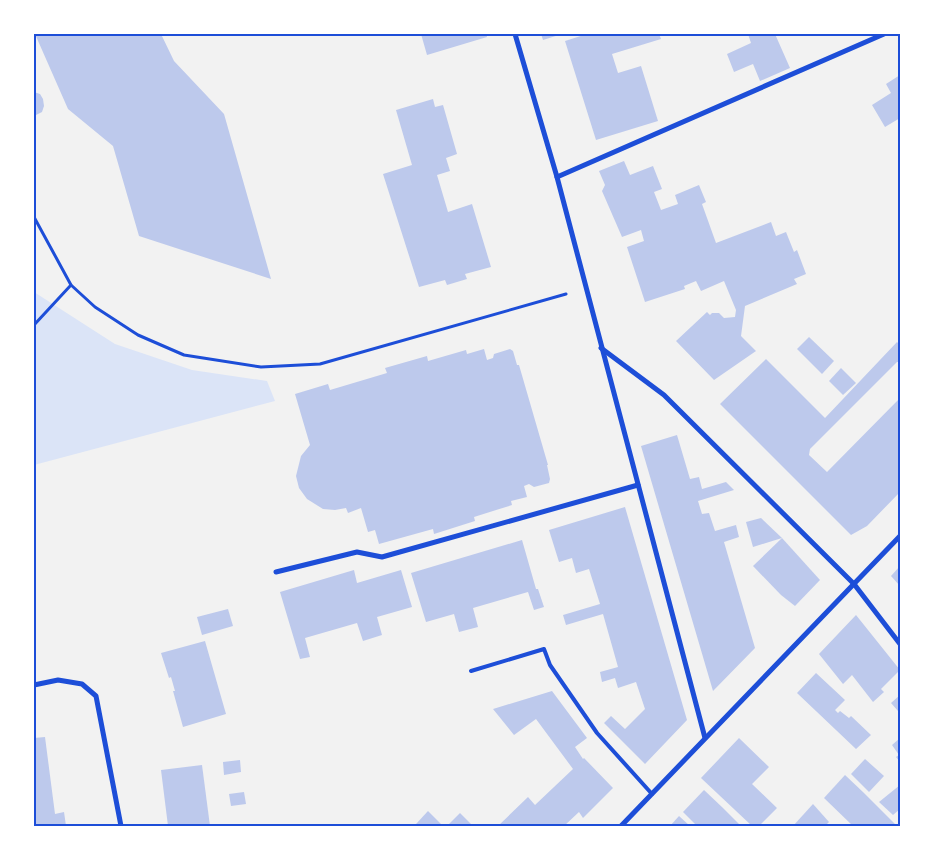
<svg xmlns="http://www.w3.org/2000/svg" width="934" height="860" viewBox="0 0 934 860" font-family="'IBM Plex Sans',sans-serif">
<rect width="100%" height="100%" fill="#f2f2f2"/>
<polygon fill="#dbe4f7" points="34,292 115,344 192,370 267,381 275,401 34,465"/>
<g fill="#bdc9ec">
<polygon points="35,34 161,34 174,61 224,114 271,279 139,236 113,146 68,109"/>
<polygon points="421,34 486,34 487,37 427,55"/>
<polygon points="541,34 562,34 543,40"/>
<polygon points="587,34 659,34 661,39 612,54 618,73 641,66 658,121 596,140 565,41"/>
<polygon points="748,34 775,34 790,68 760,81 753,64 734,72 727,54 751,43"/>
<polygon points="900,75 900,118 885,127 872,105 891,93 886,84"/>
<polygon points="34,92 40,94 43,99 44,106 42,112 34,116"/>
<polygon points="433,99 435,107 443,105 457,154 446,158 450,171 437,175 448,212 472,204 491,267 465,274 467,279 447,285 445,280 419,287 383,174 412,165 396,110"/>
<polygon points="624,161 630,175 653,166 662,189 654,192 661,210 678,204 675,195 699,185 706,202 702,204 716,243 771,222 776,236 786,232 794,252 797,250 806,274 794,279 797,284 745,306 741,336 756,351 714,380 676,341 707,312 710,315 712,313 719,313 724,318 735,317 736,310 724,281 701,291 696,281 684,286 685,289 645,302 627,247 644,241 641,230 622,237 602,191 605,185 599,171"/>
<polygon points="809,337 834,361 822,374 797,349"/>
<polygon points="897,342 900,345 900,362 897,362 810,449 809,455 827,472 900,398 900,492 867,526 851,535 720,404 766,359 825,418"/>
<polygon points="484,349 487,360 493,358 494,354 510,349 513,351 517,365 519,365 548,465 547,465 550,479 549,483 534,487 529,484 524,486 527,497 511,501 512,505 474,517 475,521 434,534 433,529 379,544 375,530 368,532 361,508 348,513 346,508 335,510 323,509 307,499 299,488 296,476 301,456 310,445 295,394 328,384 330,390 387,373 385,368 427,356 428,361 466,350 467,354"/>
<polygon points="841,368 856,383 843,395 829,381"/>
<polygon points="677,435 690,479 699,477 702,489 726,482 734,490 698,501 702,514 709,513 715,531 736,525 739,537 724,542 755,648 713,691 641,446"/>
<polygon points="625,507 687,720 645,764 604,723 611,716 625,729 645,709 636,682 618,688 615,678 602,682 600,672 618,667 603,614 566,625 563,615 600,604 589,569 576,573 572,558 559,562 549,530"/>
<polygon points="761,518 782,538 753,547 746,522"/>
<polygon points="782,538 820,580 795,606 781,595 753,566"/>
<polygon points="522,540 536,589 538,589 544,607 534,610 528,592 473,608 478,627 459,632 454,614 426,622 411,573"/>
<polygon points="900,566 900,586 891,576"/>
<polygon points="354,570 357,583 401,570 412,607 377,617 382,635 363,641 357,623 305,638 310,657 300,659 280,592"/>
<polygon points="228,609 233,626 202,635 197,617"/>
<polygon points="856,615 900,670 881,689 884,692 873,702 852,675 843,684 819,654"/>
<polygon points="205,641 226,714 183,727 173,691 175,691 171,677 169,678 161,653"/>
<polygon points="816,673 845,700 835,710 838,713 840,711 849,718 851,716 871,735 856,749 797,693"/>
<polygon points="552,691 587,738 575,747 583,759 584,758 613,788 583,818 579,812 564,826 498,826 528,797 535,805 573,769 536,719 514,735 493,709"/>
<polygon points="900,695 900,709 898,711 891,703"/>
<polygon points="45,737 55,814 64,812 66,826 34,826 34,738"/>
<polygon points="739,738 769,767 752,784 777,808 759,826 752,826 701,778"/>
<polygon points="900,738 900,762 896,757 899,755 892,745"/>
<polygon points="865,759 884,776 869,792 851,774"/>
<polygon points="240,760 241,772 224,775 223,762"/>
<polygon points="202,765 210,826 168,826 161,770"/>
<polygon points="845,775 864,793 897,826 853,826 824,798"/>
<polygon points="900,785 900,809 893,815 879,802"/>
<polygon points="704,790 723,808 741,826 697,826 683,812"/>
<polygon points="244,792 246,804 231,806 229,794"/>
<polygon points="813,804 829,822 825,826 793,826"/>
<polygon points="428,811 443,826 417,826 416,824"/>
<polygon points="460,813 473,826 447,826"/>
<polygon points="679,816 690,826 670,826"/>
</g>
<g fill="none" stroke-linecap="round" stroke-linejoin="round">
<g stroke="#1d4ed8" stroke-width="3">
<polyline points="34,217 71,285 95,307 138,335 184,355 261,367 320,364 566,294"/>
<polyline points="34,325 71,285"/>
</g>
<polyline stroke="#1d4ed8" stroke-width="4" points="471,671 544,649 550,665 597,733 652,794"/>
<g stroke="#1d4ed8" stroke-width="5">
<polyline points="515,34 557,177 705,738"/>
<polyline points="557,177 884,34"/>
<polyline points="601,348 664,395 854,584 900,644"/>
<polyline points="276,572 357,552 382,557 638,485"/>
<polyline points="34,685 58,680 82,684 96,696 121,826"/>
<polyline points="621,826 900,536"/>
</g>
</g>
<rect width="934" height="860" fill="none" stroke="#ffffff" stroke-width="70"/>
<rect x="35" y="35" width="864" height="790" fill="none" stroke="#1d4ed8" stroke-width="2"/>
</svg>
